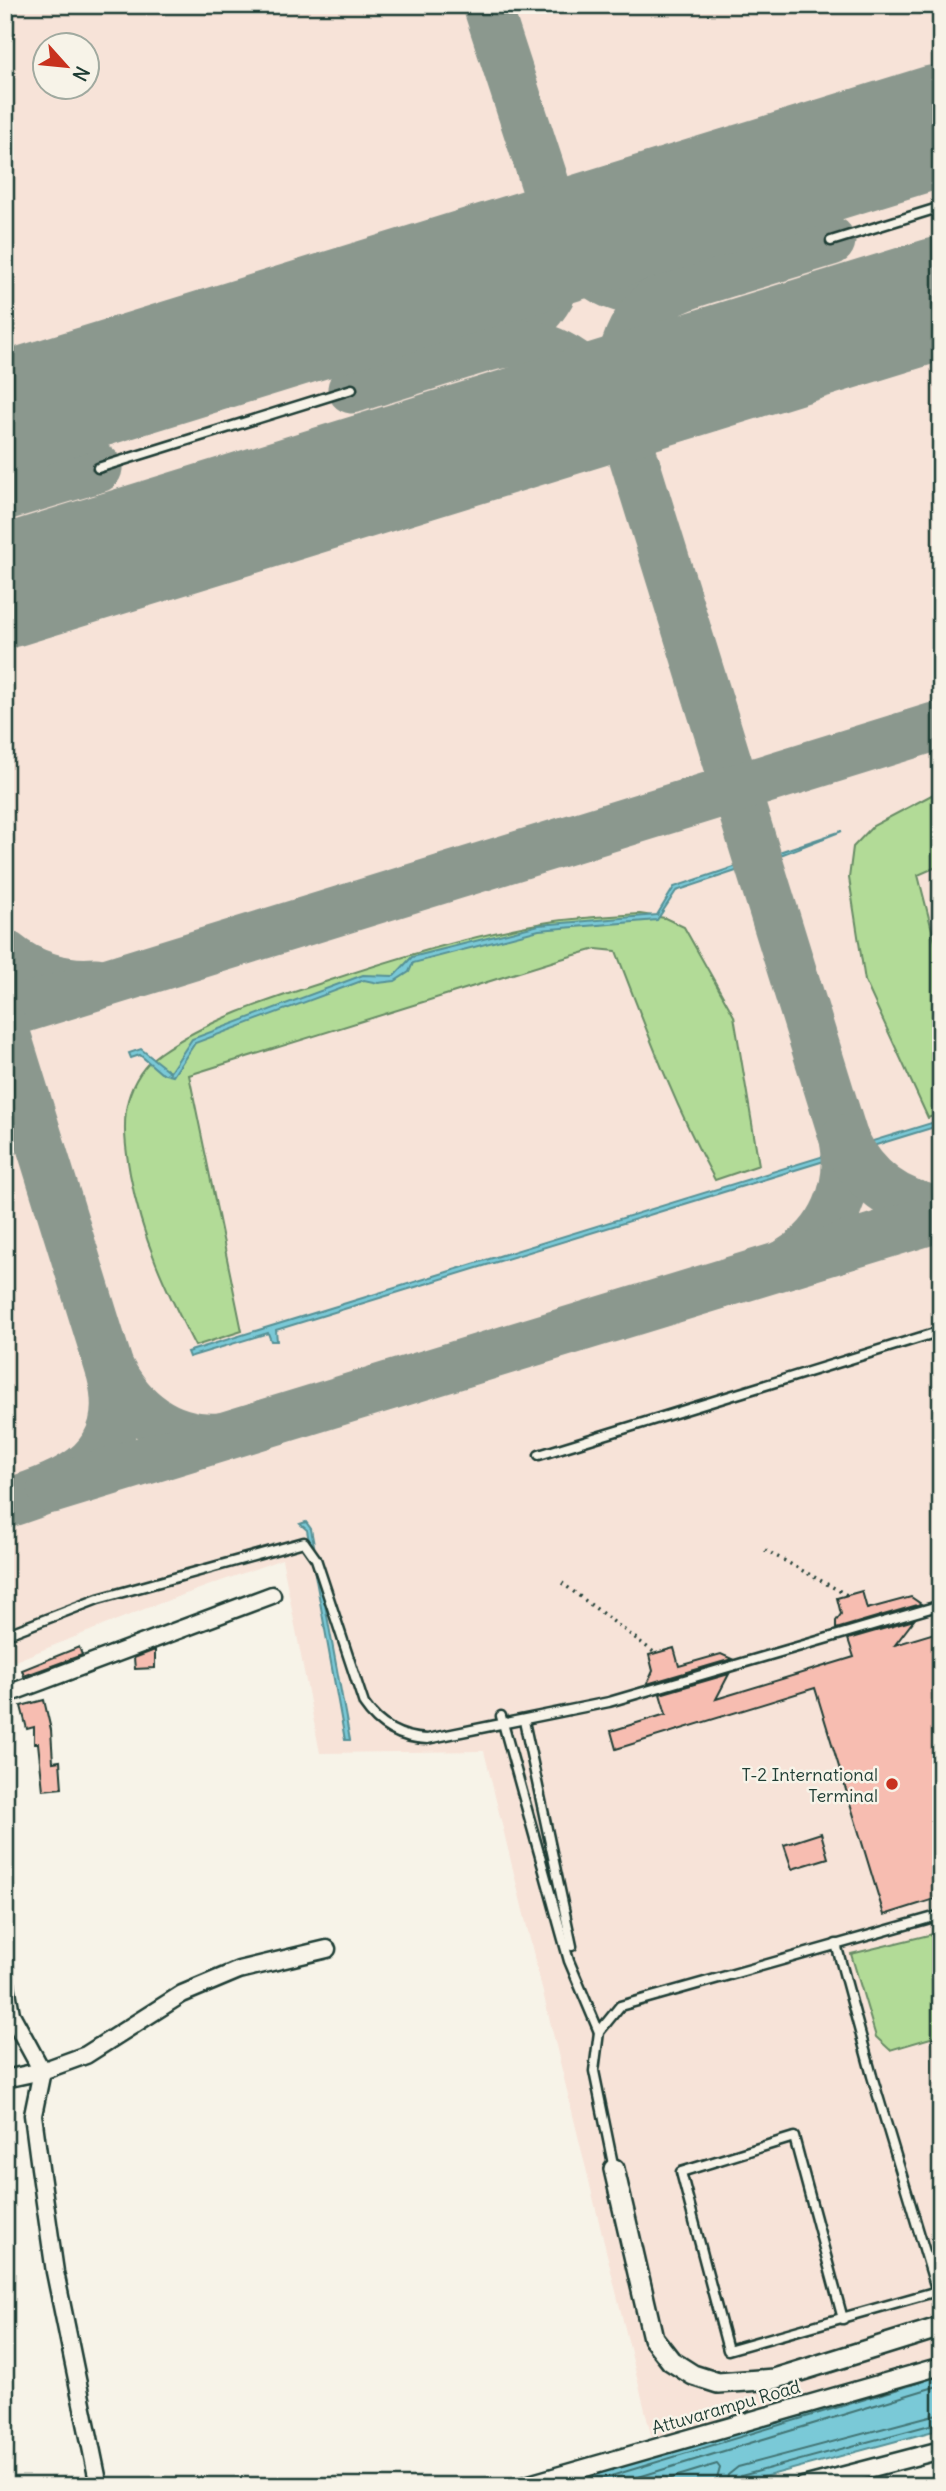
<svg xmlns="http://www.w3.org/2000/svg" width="946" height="2491" viewBox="0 0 946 2491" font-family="Delius,sans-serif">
<rect width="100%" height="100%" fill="#f7f3e8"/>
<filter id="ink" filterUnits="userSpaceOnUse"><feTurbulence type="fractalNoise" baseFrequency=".0143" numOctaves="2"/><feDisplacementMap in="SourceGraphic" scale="14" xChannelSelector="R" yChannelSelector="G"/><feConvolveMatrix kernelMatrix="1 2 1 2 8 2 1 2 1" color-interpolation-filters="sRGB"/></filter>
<g filter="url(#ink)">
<path fill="#f7e3d8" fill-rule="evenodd" d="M5,5H941V2357L652,2439L484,1751L320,1753L282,1559L147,1608L5,1665ZM46,46H88V88H46Z"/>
<g fill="#b2db97" stroke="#688c66" stroke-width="2">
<polygon points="941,790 941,865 918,875 941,965 941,1113 928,1118 865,981 849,878 853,847 873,826"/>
<path d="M640,914L665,918L684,927L734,1016L759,1165L715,1180C675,1107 646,1029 616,951L596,949L561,959L189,1075L242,1331L195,1346C165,1288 142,1239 130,1174C126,1151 122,1124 128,1100C133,1082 144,1064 160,1053C209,1019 269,1000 325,982C399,957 478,933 555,921C583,917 612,916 640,914Z"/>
<polygon points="941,1932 941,2035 890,2050 876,2037 851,1954"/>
</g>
<g fill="#7ac9d7" stroke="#569196" stroke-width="2">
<polygon points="842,831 760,863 676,891 657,920 539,930 413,963 409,972 395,981 378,983 364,980 195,1043 173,1076 161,1073 140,1055 131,1058 129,1053 141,1049 170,1072 192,1039 363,975 394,976 412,957 539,925 657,915 674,887"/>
<polygon points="941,1120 941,1125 276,1330 277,1341 271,1341 268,1333 189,1357 187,1352"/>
<polygon points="306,1522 311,1529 350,1740 345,1740 307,1530 300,1524"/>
<polygon points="941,2368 941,2429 730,2486 554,2486"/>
</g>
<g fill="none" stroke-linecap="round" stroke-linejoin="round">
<g stroke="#437575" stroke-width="2">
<polyline points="578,2486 925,2381"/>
<polyline points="609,2486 941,2385"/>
<polyline points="645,2486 717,2464 720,2468 715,2486"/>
<polyline points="726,2486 728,2475 738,2467 941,2413"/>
<polyline points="735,2486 741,2476 941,2422"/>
</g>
<g stroke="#8b988e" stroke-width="49">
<path d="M562,230C591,288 626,301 686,282"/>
<path d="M483,346C531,331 563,294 564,242L487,5"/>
<path d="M352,389C387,378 421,368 455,357C473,352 493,343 513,343C555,343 602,377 620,414C614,370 625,319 666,295C686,283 711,278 733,271C766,261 798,251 831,241"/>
<path d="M620,414L844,1139C853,1188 833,1235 790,1261"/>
<polyline points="5,496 98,468"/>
<path d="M5,954C30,975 65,985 96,982"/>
<polyline points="5,1014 941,725"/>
<path d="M5,1030L111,1373C132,1458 72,1483 5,1504"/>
<path d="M847,1147L844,1139C864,1179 895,1206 941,1210"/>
<path d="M110,1369C133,1412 170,1440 220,1437"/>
<polyline points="52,1489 941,1217"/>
</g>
<g stroke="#8b988e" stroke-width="122">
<polyline points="5,414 941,125"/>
<polyline points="5,587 941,298"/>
</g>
</g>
<g fill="#f7bdb1" stroke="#1f3d34" stroke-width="2">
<polygon points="862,1591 867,1609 911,1597 921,1604 836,1629 836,1621 841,1614 837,1598"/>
<polygon points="914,1620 895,1645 941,1631 941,1897 884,1915 815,1688 616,1749 611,1731 666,1714 660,1694 729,1674 716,1699 854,1657 848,1639"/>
<polygon points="79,1647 82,1655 24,1676 22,1670"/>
<polygon points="674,1648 679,1666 721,1654 732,1659 647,1684 653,1671 649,1655"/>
<polygon points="155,1650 155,1668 135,1669 134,1658"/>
<polygon points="44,1700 51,1730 53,1762 60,1761 62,1788 43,1790 38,1743 34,1743 34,1727 27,1729 21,1706"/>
<polygon points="821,1833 828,1858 792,1869 784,1845"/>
</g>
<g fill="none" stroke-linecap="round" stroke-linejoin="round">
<defs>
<g id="service">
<polyline points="831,241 941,207"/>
<polyline points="98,468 352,389"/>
<polyline points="539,1455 941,1331"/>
<path d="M5,1635L98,1599L304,1542L316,1559L364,1704C379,1726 400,1738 427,1739L609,1702L941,1605"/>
<polyline points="501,1716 569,1961 599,2032"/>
<polyline points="524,1721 572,1946"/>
<polyline points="836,1944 872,2076 937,2292"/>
<polyline points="614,2169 594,2071 599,2032 620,2006 941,1915"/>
<polyline points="843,2319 794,2137 681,2172 728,2350 941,2290"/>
</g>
<g id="minor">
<polyline points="5,1695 272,1595"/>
<polyline points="5,1979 11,2014 42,2071 33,2115 40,2168 55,2272 99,2486"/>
<polyline points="5,2079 42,2071 86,2055 182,1994 239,1970 327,1949"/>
<polyline points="522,2486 941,2366"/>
<polyline points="803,2486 941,2450"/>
</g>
<polyline id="tertiary" points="614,2169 653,2338 671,2361 693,2375 718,2383 774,2379 941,2327"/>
</defs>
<use href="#service" stroke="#1f3d34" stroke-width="13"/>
<use href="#minor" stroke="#1f3d34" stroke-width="21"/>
<use href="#tertiary" stroke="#1f3d34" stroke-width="24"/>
<g stroke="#1f3d34" stroke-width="3.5" stroke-dasharray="2 5" stroke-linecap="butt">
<polyline points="765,1550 847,1595"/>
<polyline points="562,1583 655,1653"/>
</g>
<use href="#service" stroke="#f7f3e8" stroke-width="8"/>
<use href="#minor" stroke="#f7f3e8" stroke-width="16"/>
<use href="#tertiary" stroke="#f7f3e8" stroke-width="19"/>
</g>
</g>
<circle fill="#c8321e" stroke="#f7f3e8" stroke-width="2.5" cx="892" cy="1784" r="7"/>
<g text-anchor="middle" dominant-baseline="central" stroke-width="5" stroke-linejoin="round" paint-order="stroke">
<g font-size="18" fill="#1f3d34" stroke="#f7f3e8" text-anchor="end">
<text x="878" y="1774">T-2 International<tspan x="878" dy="21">Terminal</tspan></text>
</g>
<g font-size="18" fill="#1f3d34" stroke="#f7f3e8">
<text transform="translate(726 2407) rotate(-16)">Attuvarampu Road</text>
</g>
</g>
<rect width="946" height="2491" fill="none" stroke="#f7f3e8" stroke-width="28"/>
<rect x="14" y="14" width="918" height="2463" fill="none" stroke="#1f3d34" stroke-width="2.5" filter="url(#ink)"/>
<g transform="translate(66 66) rotate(117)"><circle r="33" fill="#f7f3e8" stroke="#a1aaa0" stroke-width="2"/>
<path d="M0-5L12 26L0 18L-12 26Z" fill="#c8321e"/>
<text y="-10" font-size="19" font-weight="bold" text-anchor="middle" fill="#1f3d34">N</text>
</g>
</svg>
